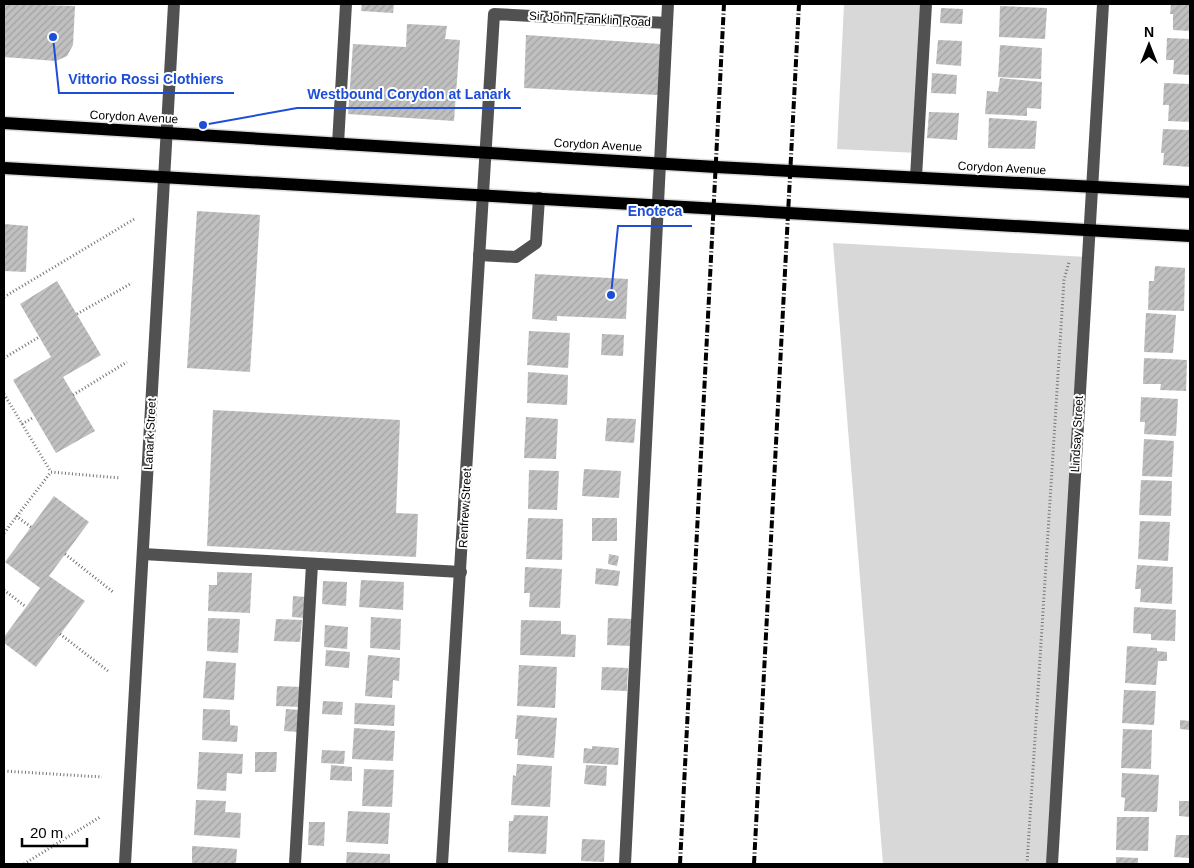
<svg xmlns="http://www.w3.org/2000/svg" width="1194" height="868" viewBox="0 0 1194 868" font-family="Helvetica,sans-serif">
<defs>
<pattern id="building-hatch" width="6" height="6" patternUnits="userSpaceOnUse" patternTransform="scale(1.25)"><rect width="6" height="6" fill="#c0c0c0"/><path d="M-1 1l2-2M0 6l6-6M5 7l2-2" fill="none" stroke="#a3a3a3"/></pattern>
</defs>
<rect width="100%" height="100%" fill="#fff"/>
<g fill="#d8d8d8">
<polygon points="844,4 926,4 918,153 837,149"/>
<polygon points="833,243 1087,257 1052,864 883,864"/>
</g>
<g fill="url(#building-hatch)">
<polygon points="4,4 75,6 73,45 67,56 56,61 4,57"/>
<polygon points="362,4 394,4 393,13 361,11"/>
<polygon points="1171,4 1190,4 1190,31 1173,30 1173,14 1170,14"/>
<polygon points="1000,6 1047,8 1045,39 999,37"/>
<polygon points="941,8 963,9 962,24 940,23"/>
<polygon points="407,24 447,26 445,39 460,40 454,121 348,114 353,44 406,47"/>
<polygon points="526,35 661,44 658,95 524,88"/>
<polygon points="1167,38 1190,39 1190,75 1173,74 1174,60 1166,60"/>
<polygon points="938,40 962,41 961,66 936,64"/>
<polygon points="1000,45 1042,48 1041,79 998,77"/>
<polygon points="932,73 957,75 956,94 931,93"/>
<polygon points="1000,78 1042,82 1041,109 1027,108 1027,116 985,114 987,91 998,92"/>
<polygon points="1164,83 1190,84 1190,122 1168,121 1169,105 1163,105"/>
<polygon points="929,112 959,113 957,140 927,138"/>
<polygon points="989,118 1037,121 1035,149 988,148"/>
<polygon points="1163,129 1190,130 1190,167 1163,165 1164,153 1161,153"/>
<polygon points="197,211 260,215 250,372 187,368"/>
<polygon points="4,224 28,226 26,272 4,271"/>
<polygon points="1155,266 1185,268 1184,311 1148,310 1149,281 1154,281"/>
<polygon points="535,274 628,279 626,319 557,316 557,321 532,319"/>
<polygon points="57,281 101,355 63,377 95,431 56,453 13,380 51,357 20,304"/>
<polygon points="1146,313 1176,315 1173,353 1144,352"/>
<polygon points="529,331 570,333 568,368 527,365"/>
<polygon points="602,334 624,335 623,356 601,355"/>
<polygon points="1144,358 1187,360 1186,391 1160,390 1161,384 1143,384"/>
<polygon points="528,372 568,375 567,405 527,403"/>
<polygon points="1141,397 1178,399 1176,436 1144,434 1145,422 1140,422"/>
<polygon points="213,410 400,420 396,513 418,514 416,557 207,546"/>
<polygon points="526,417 558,419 556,459 524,458"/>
<polygon points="607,418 636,419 634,443 605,441"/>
<polygon points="1144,439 1174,441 1172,477 1142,476"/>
<polygon points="584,469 621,471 619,498 582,496"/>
<polygon points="529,470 559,471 557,510 528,509"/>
<polygon points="1141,480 1172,481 1171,516 1139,515"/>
<polygon points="54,496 89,522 49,576 85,601 36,667 4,643 4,637 40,588 5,562"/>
<polygon points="528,518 563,519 562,560 526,559"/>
<rect x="592" y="518" width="25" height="23"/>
<polygon points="1140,521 1170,522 1168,561 1138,559"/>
<polygon points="609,554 619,556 617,566 608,564"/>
<polygon points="1137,565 1173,567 1172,604 1140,602 1141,589 1135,589"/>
<polygon points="525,567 562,569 560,608 529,607 530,593 524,593"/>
<polygon points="596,568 620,571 618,586 595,584"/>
<polygon points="217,572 252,573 250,613 208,611 209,585 217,585"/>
<polygon points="361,580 404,582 403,610 359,607"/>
<polygon points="323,581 347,582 346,606 322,604"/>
<polygon points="293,596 306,597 305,618 292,617"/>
<polygon points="1134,607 1176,610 1175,641 1151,640 1151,634 1133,633"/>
<polygon points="371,617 401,619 400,650 370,648"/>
<polygon points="208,618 240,619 238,653 207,651"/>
<polygon points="608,618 634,619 632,646 607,645"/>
<polygon points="276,619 302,620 300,642 274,641"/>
<polygon points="521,620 561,621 561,634 576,635 575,657 520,655"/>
<polygon points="325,625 348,627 347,649 324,647"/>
<polygon points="1127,646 1157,648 1157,651 1167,652 1167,661 1158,661 1156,685 1125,683"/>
<polygon points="326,650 350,652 349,668 325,666"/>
<polygon points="368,655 400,658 399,681 393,680 392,698 365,696"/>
<polygon points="206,661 236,663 234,700 203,698"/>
<polygon points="519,665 557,667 555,708 517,706"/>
<polygon points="602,667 628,668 627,691 601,690"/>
<polygon points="277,686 301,687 300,707 276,706"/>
<polygon points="1124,690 1156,691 1154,725 1122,723"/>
<polygon points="323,701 343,702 342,715 322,714"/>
<polygon points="355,703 395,705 394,726 354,724"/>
<polygon points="203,709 230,710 230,725 238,726 237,742 202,740"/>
<polygon points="286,709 300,710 299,732 284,731"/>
<polygon points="517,715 557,718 554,758 517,755 518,739 515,739"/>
<polygon points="1180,720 1190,721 1190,730 1180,729"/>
<polygon points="354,728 395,731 393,761 352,759"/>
<polygon points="1123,729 1152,730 1151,769 1121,768"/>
<polygon points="592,746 619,748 618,765 583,763 584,748 592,749"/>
<polygon points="322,750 345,751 344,764 321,763"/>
<polygon points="199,752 243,754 242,774 227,773 226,791 197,789"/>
<polygon points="255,752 277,752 276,772 255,772"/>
<polygon points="517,764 552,766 550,807 511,805 513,775 516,776"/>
<polygon points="331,765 352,767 352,781 330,780"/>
<polygon points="586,765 607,766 606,786 584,784"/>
<polygon points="364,769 394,770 392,807 362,806"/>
<polygon points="1122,773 1159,775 1157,812 1124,811 1125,798 1121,797"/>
<polygon points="196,800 226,801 225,812 241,813 240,838 194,835"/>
<polygon points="1179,801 1190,801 1190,817 1179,816"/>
<polygon points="348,811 390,813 388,844 346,842"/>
<polygon points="514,815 548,816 546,854 508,852 509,821 513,821"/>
<polygon points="1117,817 1149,817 1148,851 1116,850"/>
<polygon points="309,822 325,822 324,846 308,845"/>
<polygon points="1176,835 1190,835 1190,858 1174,857"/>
<polygon points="582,839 605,840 604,862 581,861"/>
<polygon points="192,846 237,849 236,864 192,864"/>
<polygon points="347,852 390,854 390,864 346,864"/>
<polygon points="1116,857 1138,858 1138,864 1116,864"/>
</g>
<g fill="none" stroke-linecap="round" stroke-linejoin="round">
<defs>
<g id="major">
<polyline points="4,123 716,167 1190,192"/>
<polyline points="4,168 1190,236"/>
</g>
</defs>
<use href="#major" stroke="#dbdbdb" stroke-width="15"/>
<g stroke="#737373" stroke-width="3" stroke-dasharray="1 2.5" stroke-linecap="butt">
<polyline points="4,297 136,218"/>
<polyline points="77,314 132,283"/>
<polyline points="4,358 39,337"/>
<polyline points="4,394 51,472"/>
<polyline points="73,395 127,362"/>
<polyline points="22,424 34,417"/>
<polyline points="51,472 120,478"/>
<polyline points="16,516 31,527"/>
<polyline points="4,533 51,472"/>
<polyline points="65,554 113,592"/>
<polyline points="4,590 26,607"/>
<polyline points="60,634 108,671"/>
<polyline points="4,771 102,777"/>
<polyline points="24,864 100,817"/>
<polyline points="1027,864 1064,280 1069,262"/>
</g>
<g stroke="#515151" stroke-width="12">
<polyline points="338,144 346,4"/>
<polyline points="916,177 926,4"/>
<polyline points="479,255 516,257 536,243 539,198"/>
<polyline points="143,554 461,572"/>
<polyline points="125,864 174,4"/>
<polyline points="295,864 312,564"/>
<polyline points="442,864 494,14 667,23 668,4"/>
<polyline points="625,864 667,23"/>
<polyline points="1052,864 1103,4"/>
</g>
<use href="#major" stroke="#000" stroke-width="12"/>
<g stroke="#000" stroke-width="4" stroke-dasharray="8 2.5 1 2.5" stroke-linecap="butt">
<polyline points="680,864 724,4"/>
<polyline points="754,864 799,4"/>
</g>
</g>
<g text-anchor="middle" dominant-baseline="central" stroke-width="4" stroke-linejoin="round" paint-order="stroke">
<g font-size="12" fill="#000" stroke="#fff">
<text transform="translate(590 19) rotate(3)">Sir John Franklin Road</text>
<text transform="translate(134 117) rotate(3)">Corydon Avenue</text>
<text transform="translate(598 145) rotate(3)">Corydon Avenue</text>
<text transform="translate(1002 168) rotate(3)">Corydon Avenue</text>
<text transform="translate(150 434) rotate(-87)">Lanark Street</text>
<text transform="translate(1077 434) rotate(-87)">Lindsay Street</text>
<text transform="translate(465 508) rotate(-87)">Renfrew Street</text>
</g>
</g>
<path fill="none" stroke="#1d4ed8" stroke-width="2" d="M53 37L59 93H234M203 125L297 108H521M611 295L618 226H692"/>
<g fill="#1d4ed8" stroke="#fff" stroke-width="2">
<circle cx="53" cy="37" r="5"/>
<circle cx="203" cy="125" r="5"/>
<circle cx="611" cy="295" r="5"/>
</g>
<g font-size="14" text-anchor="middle" font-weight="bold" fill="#1d4ed8" stroke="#fff" stroke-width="4" stroke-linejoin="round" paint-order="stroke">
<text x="146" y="84">Vittorio Rossi Clothiers</text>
<text x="409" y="99">Westbound Corydon at Lanark</text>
<text x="655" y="216">Enoteca</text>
</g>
<rect width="1194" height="868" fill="none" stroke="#000000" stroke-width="10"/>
<g transform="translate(1149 45)" stroke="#ffffff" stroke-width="4" paint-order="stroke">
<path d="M0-4L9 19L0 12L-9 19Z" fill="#000000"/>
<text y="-8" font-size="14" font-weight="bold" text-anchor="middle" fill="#000000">N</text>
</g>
<path d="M22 838v8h65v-8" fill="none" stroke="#000000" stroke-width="2.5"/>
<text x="30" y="838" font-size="15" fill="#000000" stroke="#ffffff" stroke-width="4" paint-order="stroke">20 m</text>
</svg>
